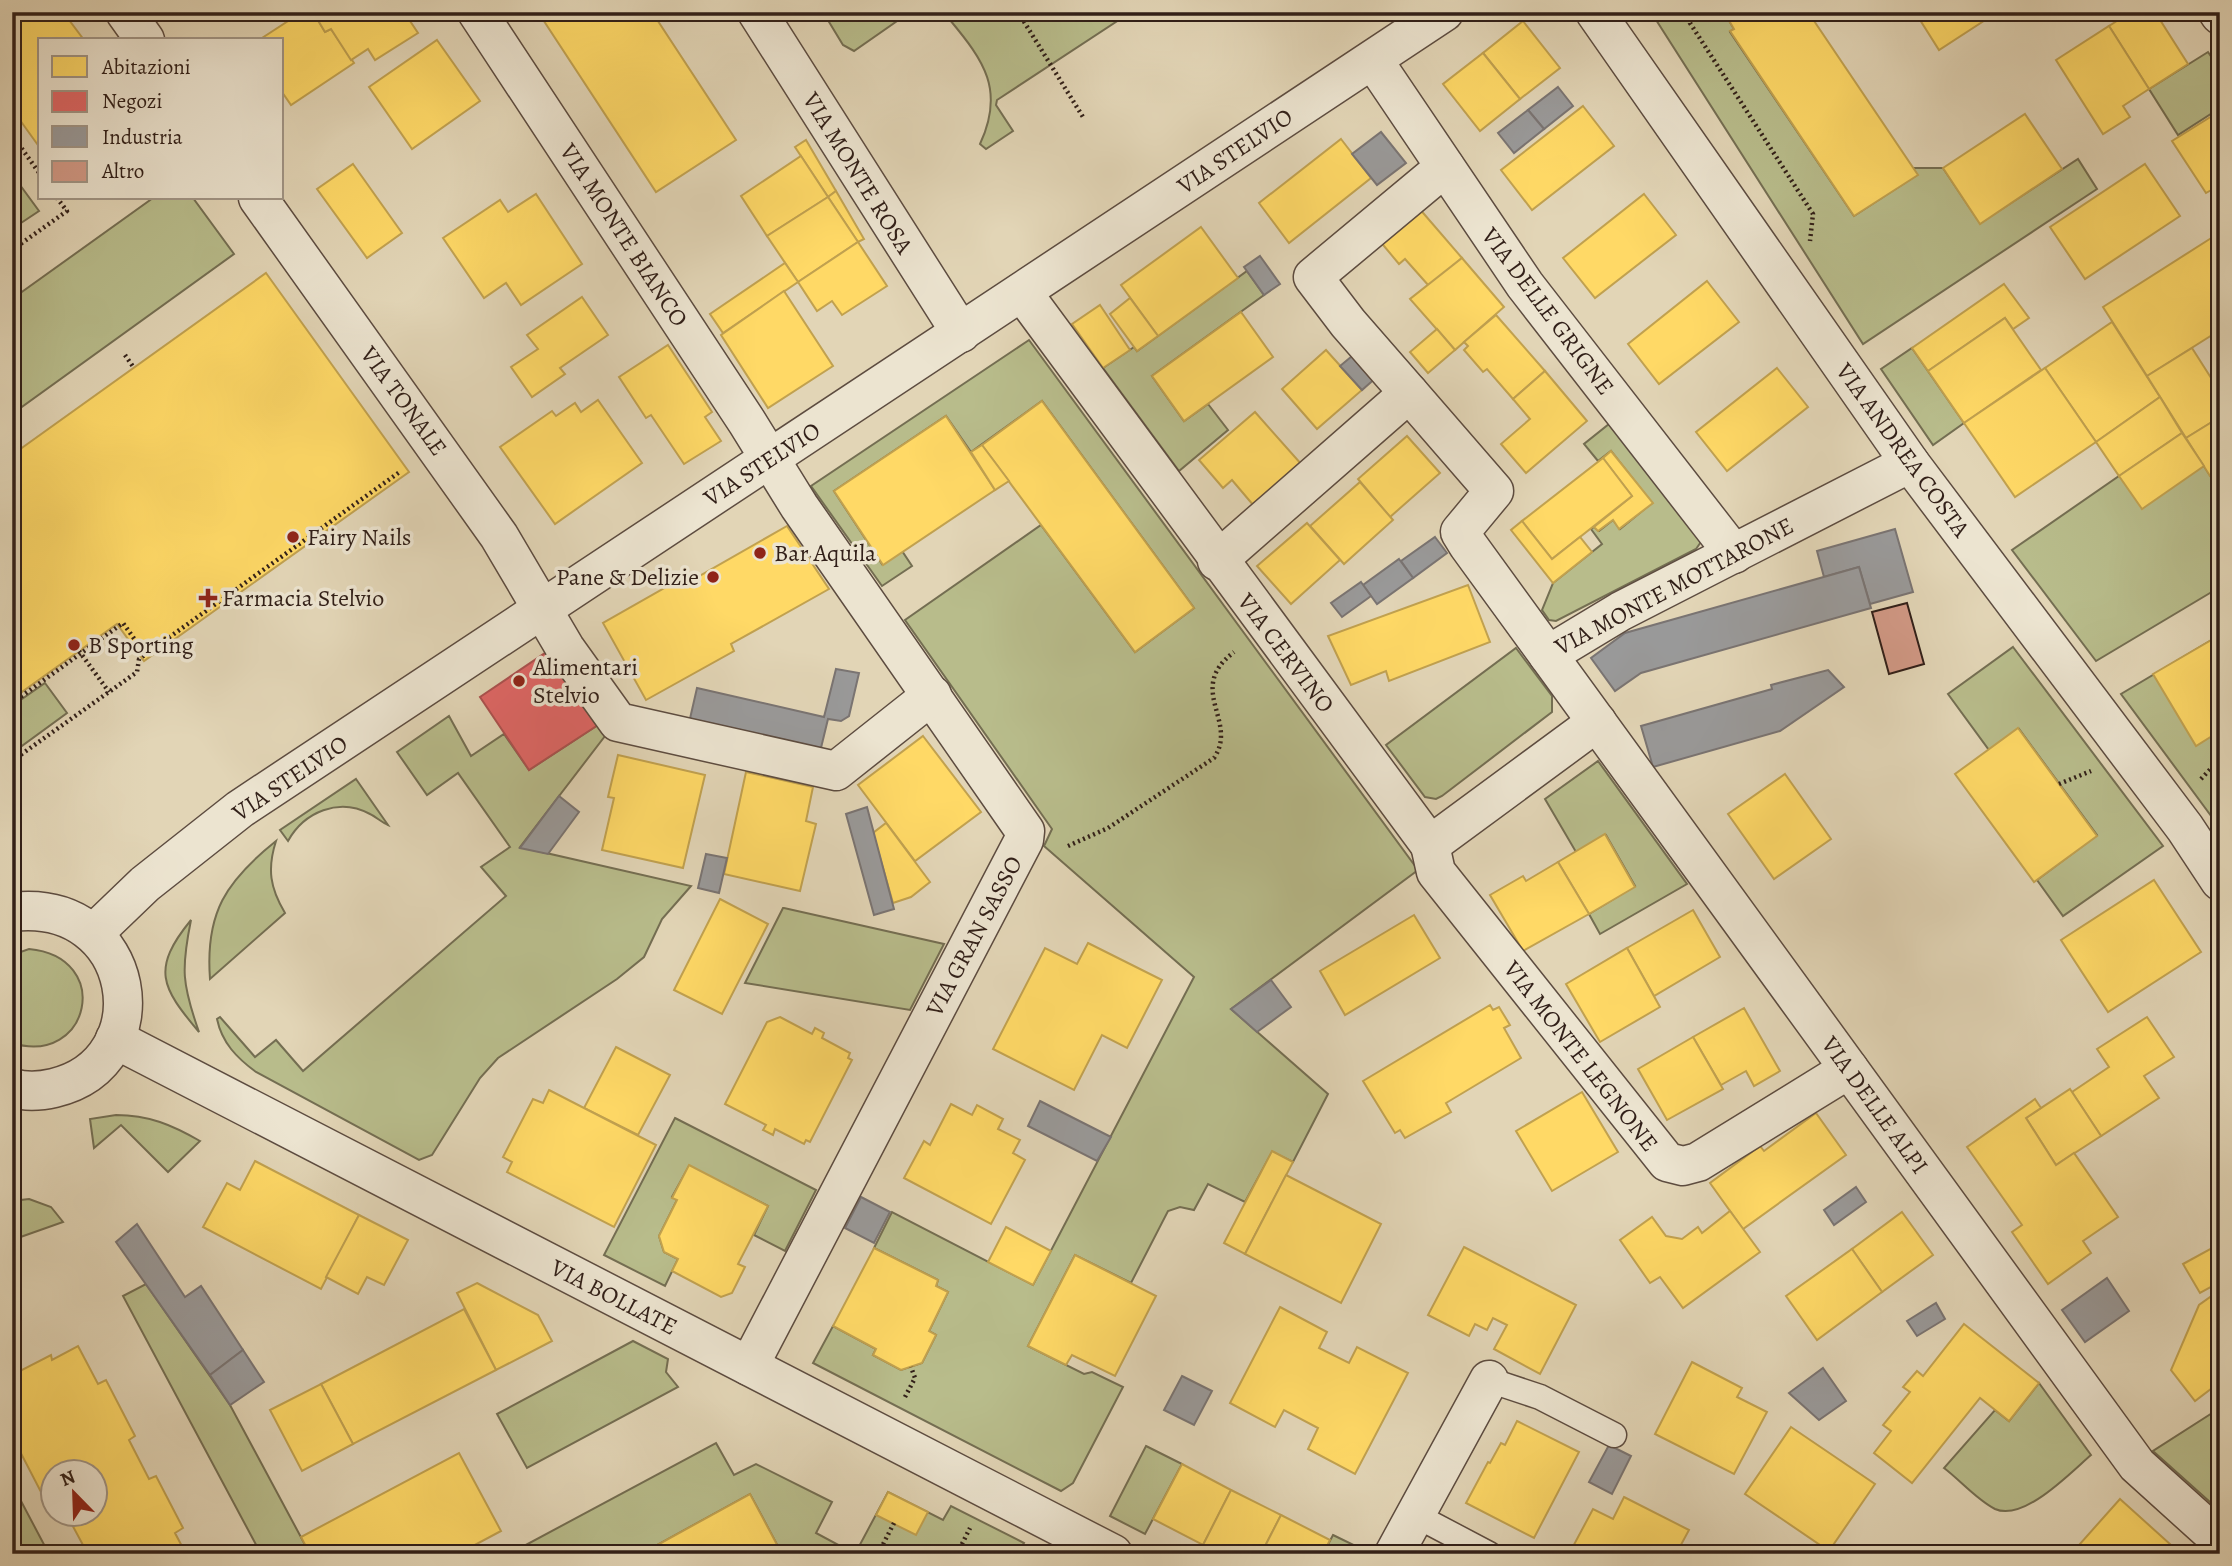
<svg xmlns="http://www.w3.org/2000/svg" width="2232" height="1566" viewBox="0 0 2232 1566" font-family="Alegreya,serif">
<rect width="100%" height="100%" fill="#e2d5b6"/>
<filter id="stains"><feTurbulence type="fractalNoise" baseFrequency=".00286" numOctaves="4"/><feColorMatrix values="0 0 0 0 .2 0 0 0 0 .09 0 0 0 0 .02 0 0 0 .5 -.17"/></filter>
<radialGradient id="worn" r=".72"><stop offset=".6" stop-color="#630" stop-opacity="0"/><stop offset="1" stop-color="#630" stop-opacity=".3"/></radialGradient>
<g fill="#b8bc8b" stroke="#746e52" stroke-width="2">
<polygon points="823,12 910,12 854,51 843,45"/>
<path d="M960,12H1131L997,100L996,105L1013,131L986,149L980,144C1005,90 984,61 950,20Z"/>
<polygon points="1651,12 1724,12 1734,29 1730,32 1854,216 1917,175 1913,168 1943,168 1980,223 2078,159 2097,189 1863,344"/>
<polygon points="2208,52 2220,70 2220,108 2178,135 2149,89"/>
<polygon points="12,174 39,211 12,229"/>
<polygon points="153,198 193,198 234,254 12,414 12,299"/>
<polygon points="1247,271 1264,295 1152,376 1184,421 1208,404 1228,430 1179,471 1103,368 1134,347 1137,351"/>
<polygon points="1029,340 1418,870 1231,1009 1328,1094 1293,1162 1272,1152 1245,1202 1208,1184 1194,1210 1180,1207 1168,1211 1131,1283 1075,1255 1028,1346 1084,1374 1092,1372 1123,1387 1073,1483 1061,1491 813,1363 833,1326 876,1349 873,1355 901,1370 922,1363 936,1335 929,1331 948,1292 936,1286 938,1280 874,1248 892,1212 1033,1285 1194,977 1044,846 1052,829 905,620 1041,525 1135,652 1194,608 1042,401 971,452 946,416 834,491 882,564 902,551 912,566 882,586 811,486"/>
<polygon points="1912,348 1964,423 1933,445 1881,369"/>
<polygon points="1614,420 1703,539 1696,549 1556,621 1549,620 1542,610 1553,583 1602,544 1591,529 1594,527 1599,531 1613,520 1620,529 1652,503 1611,451 1598,461 1584,444"/>
<polygon points="2204,466 2220,491 2220,587 2096,661 2012,550 2119,476"/>
<polygon points="2220,635 2220,828 2121,694"/>
<polygon points="2013,647 2163,846 2063,916 2037,880 2097,835 2019,729 1989,750 1948,694"/>
<polygon points="1516,648 1552,696 1552,712 1442,796 1436,799 1425,797 1386,745"/>
<polygon points="45,683 67,713 19,748 12,739 12,706"/>
<path d="M449,716L471,756L504,734L529,770L598,725L605,736L520,847L691,886L662,919L644,957L617,979L498,1058L480,1078L432,1155L419,1160L256,1072C237,1058 222,1043 217,1019L220,1017L255,1057L276,1040L303,1071L506,896L481,867L510,847L458,773L427,795L397,752Z"/>
<polygon points="1598,761 1687,884 1600,934 1589,914 1635,886 1606,835 1576,852 1545,799"/>
<path d="M356,779L388,825C383,823 376,817 370,814C339,797 304,812 288,841L280,830Z"/>
<path d="M276,841C267,869 270,888 285,913L210,979C205,913 226,881 276,841Z"/>
<polygon points="783,908 784,908 944,944 910,1010 745,983"/>
<path d="M191,920C181,969 182,984 199,1032C161,987 151,969 191,920Z"/>
<path d="M29,949C114,957 90,1067 12,1043V955Z"/>
<path d="M116,1115C149,1115 172,1125 200,1141L168,1172L121,1125L94,1148L90,1119Z"/>
<polygon points="675,1118 816,1190 785,1251 754,1235 768,1206 689,1166 672,1197 677,1200 659,1236 664,1252 678,1259 665,1286 604,1255"/>
<polygon points="29,1199 51,1207 63,1222 12,1240 12,1201"/>
<polygon points="146,1284 230,1405 310,1554 261,1554 123,1296"/>
<polygon points="633,1341 668,1359 666,1372 678,1387 527,1468 497,1414"/>
<path d="M2039,1383L2091,1455C2071,1472 2024,1522 1995,1509C1977,1500 1960,1480 1944,1468L1995,1410L2009,1421Z"/>
<polygon points="2220,1408 2220,1511 2153,1451"/>
<polygon points="716,1443 734,1475 756,1464 832,1502 816,1533 855,1554 888,1492 943,1520 951,1506 1024,1543 1018,1554 782,1554 750,1494 641,1554 509,1554"/>
<polygon points="1146,1446 1182,1464 1145,1534 1110,1516"/>
<polygon points="12,1484 49,1554 12,1554"/>
<polygon points="1333,1535 1364,1550 1363,1554 1323,1554"/>
</g>
<g fill="#ffd966" stroke="#c1a14f" stroke-width="2">
<polygon points="12,12 63,12 84,40 40,40 40,148 12,109"/>
<polygon points="302,12 313,12 325,32 331,29 354,63 291,105 282,92 282,40 259,40"/>
<polygon points="313,12 404,12 418,33 375,60 368,49 351,60 331,29 325,32"/>
<polygon points="538,12 652,12 736,140 656,192"/>
<polygon points="1724,12 1808,12 1918,175 1854,216 1730,31 1734,29"/>
<polygon points="1915,12 1996,12 1996,13 1939,50"/>
<polygon points="2131,12 2155,12 2188,64 2149,89 2109,26"/>
<polygon points="1523,21 1560,68 1520,99 1483,53"/>
<polygon points="2109,26 2149,89 2123,106 2130,117 2103,134 2056,60"/>
<polygon points="437,40 480,101 412,149 369,87"/>
<polygon points="1483,53 1520,99 1480,131 1443,84"/>
<polygon points="1583,106 1614,146 1532,210 1501,170"/>
<polygon points="2220,111 2220,185 2206,193 2172,141"/>
<polygon points="2025,114 2062,169 1980,224 1943,168"/>
<polygon points="1341,139 1371,178 1289,243 1259,203"/>
<polygon points="806,140 836,191 828,197 795,147"/>
<polygon points="801,156 828,197 767,236 741,196"/>
<polygon points="353,164 402,233 367,258 317,189"/>
<polygon points="2145,164 2180,216 2085,279 2050,227"/>
<polygon points="836,191 864,239 858,242 828,197"/>
<polygon points="536,194 582,264 521,305 506,283 484,298 443,238 500,200 508,212"/>
<polygon points="1644,194 1676,235 1595,298 1563,258"/>
<polygon points="828,197 858,242 798,282 767,236"/>
<polygon points="1418,207 1462,258 1429,286 1405,259 1399,264 1379,240"/>
<polygon points="1201,227 1238,278 1158,336 1121,285"/>
<polygon points="2216,235 2220,241 2220,330 2147,376 2103,307"/>
<polygon points="858,242 887,286 842,315 832,301 817,311 798,282"/>
<polygon points="1462,258 1504,307 1455,350 1410,299"/>
<polygon points="785,263 798,282 723,333 710,314"/>
<polygon points="266,273 409,472 144,661 117,624 12,699 12,455"/>
<polygon points="1707,281 1739,322 1659,384 1628,344"/>
<polygon points="2004,284 2029,318 2013,329 2005,318 1928,371 1912,348"/>
<polygon points="784,291 833,366 768,408 721,335"/>
<polygon points="582,297 608,335 560,368 565,374 532,397 511,367 538,349 527,335"/>
<polygon points="1130,298 1158,336 1137,351 1110,314"/>
<polygon points="1100,305 1130,350 1103,368 1072,324"/>
<polygon points="1241,312 1273,357 1184,421 1152,376"/>
<polygon points="1496,315 1545,371 1513,399 1487,369 1483,372 1464,350 1468,346 1464,342"/>
<polygon points="2005,318 2041,370 1964,423 1928,371"/>
<polygon points="2112,322 2160,397 2096,442 2045,368"/>
<polygon points="1437,329 1455,350 1428,373 1410,352"/>
<polygon points="668,345 712,412 705,417 721,441 684,464 651,415 646,418 619,377"/>
<polygon points="2192,348 2220,392 2220,417 2186,438 2147,376"/>
<polygon points="1326,350 1362,390 1317,429 1282,389"/>
<polygon points="1777,368 1808,407 1727,471 1696,432"/>
<polygon points="2045,368 2096,442 2015,497 1964,423"/>
<polygon points="1545,371 1587,421 1526,473 1501,444 1530,419 1513,399"/>
<polygon points="2160,397 2182,433 2119,476 2096,442"/>
<polygon points="598,400 642,463 555,524 500,447 552,411 556,416 575,403 581,412"/>
<polygon points="1042,401 1194,608 1135,652 982,445"/>
<polygon points="1255,412 1302,465 1254,506 1232,480 1223,488 1199,460"/>
<polygon points="946,416 995,490 883,565 834,491"/>
<polygon points="2220,417 2220,470 2210,476 2186,438"/>
<polygon points="2182,433 2204,466 2142,509 2119,476"/>
<polygon points="1407,436 1440,473 1390,517 1358,479"/>
<polygon points="982,445 1009,481 995,490 971,452"/>
<polygon points="1611,451 1653,503 1619,529 1613,520 1598,531 1594,527 1632,496 1603,458"/>
<polygon points="1603,458 1632,496 1552,559 1522,521"/>
<polygon points="1360,482 1393,520 1344,564 1310,526"/>
<polygon points="1522,521 1552,559 1580,537 1592,552 1553,583 1511,530"/>
<polygon points="1307,523 1340,560 1291,604 1257,566"/>
<polygon points="787,526 829,589 731,644 734,651 646,700 603,623 691,573 694,579"/>
<polygon points="1468,585 1490,642 1389,681 1386,671 1351,685 1328,636"/>
<polygon points="2220,635 2220,731 2196,746 2153,674"/>
<polygon points="2018,728 2097,836 2034,882 1955,774"/>
<polygon points="923,736 981,812 915,861 858,785"/>
<polygon points="618,755 705,775 683,868 602,850 614,798 608,797"/>
<polygon points="746,772 813,787 806,821 816,824 800,891 724,874"/>
<polygon points="1785,774 1831,839 1774,879 1728,814"/>
<polygon points="886,823 930,882 911,897 893,903 873,833"/>
<polygon points="1605,834 1635,887 1589,914 1558,862"/>
<polygon points="1558,862 1589,914 1523,951 1490,895 1523,876 1526,881"/>
<polygon points="2154,880 2201,952 2108,1012 2061,940"/>
<polygon points="720,899 768,924 722,1014 674,990"/>
<polygon points="1693,910 1720,957 1654,996 1627,948"/>
<polygon points="1414,915 1440,958 1345,1015 1320,971"/>
<polygon points="1088,943 1162,980 1127,1048 1102,1035 1074,1090 993,1049 1045,948 1077,964"/>
<polygon points="1627,948 1660,1007 1600,1042 1566,984"/>
<polygon points="1490,1005 1493,1010 1499,1007 1510,1025 1504,1028 1521,1058 1446,1103 1451,1112 1405,1138 1400,1130 1395,1133 1363,1081"/>
<polygon points="1744,1008 1780,1071 1754,1086 1746,1071 1721,1085 1693,1037"/>
<polygon points="780,1017 812,1034 815,1028 824,1033 822,1038 850,1053 848,1058 852,1060 810,1142 806,1140 804,1144 775,1129 773,1135 763,1130 766,1125 725,1104 767,1022"/>
<polygon points="2147,1017 2174,1057 2144,1076 2159,1098 2101,1136 2072,1092 2109,1067 2097,1049"/>
<polygon points="1693,1037 1723,1089 1667,1120 1638,1069"/>
<polygon points="616,1047 670,1075 638,1135 584,1108"/>
<polygon points="2070,1089 2101,1136 2056,1165 2026,1118"/>
<polygon points="549,1090 656,1145 614,1227 507,1172 512,1162 503,1157 533,1099 543,1103"/>
<polygon points="1582,1092 1618,1152 1552,1191 1516,1131"/>
<polygon points="2035,1099 2041,1108 2026,1118 2056,1165 2074,1153 2118,1217 2083,1241 2091,1253 2048,1284 2012,1232 2022,1225 1967,1147"/>
<polygon points="951,1104 972,1115 977,1105 1003,1119 998,1129 1020,1140 1013,1153 1025,1160 991,1224 904,1178 924,1141 930,1145"/>
<polygon points="1816,1113 1846,1155 1743,1229 1710,1183 1760,1146 1764,1151"/>
<polygon points="1272,1151 1293,1162 1245,1254 1224,1243"/>
<polygon points="255,1161 359,1215 321,1289 203,1227 227,1183 240,1190"/>
<polygon points="689,1165 768,1206 738,1264 745,1267 732,1293 721,1297 672,1271 678,1259 664,1252 659,1236 677,1200 672,1198"/>
<polygon points="1286,1175 1381,1224 1341,1303 1245,1254"/>
<polygon points="1730,1211 1760,1252 1683,1308 1660,1277 1650,1283 1620,1240 1652,1217 1666,1236 1682,1239 1698,1227 1702,1233"/>
<polygon points="1902,1212 1933,1255 1882,1292 1852,1249"/>
<polygon points="359,1215 408,1240 384,1285 367,1277 358,1294 326,1277"/>
<polygon points="1006,1227 1051,1251 1033,1285 988,1262"/>
<polygon points="1464,1247 1576,1305 1540,1374 1494,1349 1507,1325 1493,1318 1487,1330 1475,1324 1469,1336 1428,1315"/>
<polygon points="874,1248 938,1280 936,1286 948,1292 929,1331 936,1335 922,1363 901,1370 873,1355 876,1349 833,1326"/>
<polygon points="2212,1248 2220,1262 2220,1282 2200,1293 2183,1264"/>
<polygon points="1852,1249 1882,1292 1817,1340 1786,1296"/>
<polygon points="1075,1255 1156,1296 1115,1376 1072,1355 1066,1365 1028,1346"/>
<polygon points="477,1283 538,1315 552,1341 496,1370 457,1293"/>
<polygon points="2220,1290 2220,1382 2195,1401 2171,1370 2199,1305"/>
<polygon points="1280,1307 1327,1332 1319,1348 1349,1363 1357,1347 1408,1373 1355,1474 1308,1449 1318,1428 1284,1410 1275,1427 1230,1403"/>
<polygon points="464,1309 496,1370 353,1444 321,1384"/>
<polygon points="1964,1324 2039,1383 2009,1421 1980,1398 1912,1483 1874,1453 1891,1431 1883,1425 1910,1392 1903,1387 1917,1371 1923,1376"/>
<polygon points="78,1346 98,1384 106,1380 135,1436 129,1440 149,1479 156,1476 183,1528 175,1533 185,1552 182,1554 76,1554 74,1549 83,1545 69,1519 74,1517 72,1514 94,1514 94,1472 52,1472 52,1489 42,1494 12,1436 12,1375 51,1355 52,1360"/>
<polygon points="1692,1362 1742,1388 1737,1397 1767,1412 1734,1474 1655,1434"/>
<polygon points="321,1384 353,1444 302,1471 270,1410"/>
<polygon points="1517,1421 1579,1452 1534,1538 1466,1503 1488,1462 1490,1463 1501,1443 1505,1445"/>
<polygon points="1791,1427 1875,1484 1829,1551 1745,1494"/>
<polygon points="459,1453 501,1531 458,1554 310,1554 301,1537"/>
<polygon points="1182,1464 1231,1490 1203,1545 1153,1519"/>
<polygon points="1231,1490 1281,1515 1261,1554 1220,1554 1203,1545"/>
<polygon points="888,1492 928,1512 916,1535 876,1515"/>
<polygon points="750,1494 782,1554 641,1554"/>
<polygon points="1624,1497 1689,1530 1676,1554 1569,1554 1593,1509 1613,1519"/>
<polygon points="2120,1499 2181,1554 2071,1554"/>
<polygon points="1281,1515 1330,1540 1323,1554 1261,1554"/>
</g>
<polygon fill="#e06666" stroke="#ac514f" stroke-width="2" points="548,651 598,725 529,770 480,697"/>
<g fill="#999" stroke="#7a7472" stroke-width="2">
<polygon points="1558,87 1573,106 1544,129 1528,110"/>
<polygon points="1528,110 1544,129 1514,153 1498,133"/>
<polygon points="1381,132 1406,163 1377,185 1352,154"/>
<polygon points="1260,256 1280,284 1264,295 1244,267"/>
<polygon points="1357,352 1378,376 1362,390 1340,366"/>
<polygon points="1895,529 1913,592 1870,604 1859,567 1824,577 1817,551"/>
<polygon points="1435,537 1447,553 1413,578 1401,561"/>
<polygon points="1399,559 1413,578 1377,604 1363,585"/>
<polygon points="1859,567 1871,608 1641,673 1615,691 1591,658 1625,633"/>
<polygon points="1361,582 1371,596 1342,617 1331,603"/>
<polygon points="836,669 859,673 849,716 841,721 828,719 820,752 689,723 697,688 824,717"/>
<polygon points="1828,670 1844,687 1780,731 1653,767 1641,726 1772,689 1771,685"/>
<polygon points="559,796 579,812 548,854 520,848"/>
<polygon points="867,807 894,909 874,915 846,814"/>
<polygon points="706,854 727,858 719,893 698,888"/>
<polygon points="1271,980 1291,1007 1257,1032 1231,1009"/>
<polygon points="1040,1101 1111,1137 1097,1161 1028,1126"/>
<polygon points="1856,1187 1866,1202 1834,1225 1824,1210"/>
<polygon points="861,1197 890,1212 874,1243 845,1228"/>
<polygon points="137,1224 185,1297 201,1286 243,1350 210,1375 116,1242"/>
<polygon points="2107,1278 2129,1311 2085,1342 2062,1310"/>
<polygon points="1936,1303 1945,1319 1917,1336 1907,1321"/>
<polygon points="243,1350 264,1382 230,1405 210,1375"/>
<polygon points="1823,1368 1846,1401 1819,1420 1789,1393"/>
<polygon points="1182,1376 1212,1391 1194,1425 1164,1410"/>
<polygon points="1609,1445 1631,1456 1612,1494 1589,1482"/>
</g>
<polygon fill="#d29986" stroke="#311f18" stroke-width="2" points="1907,603 1924,664 1889,674 1872,612"/>
<g fill="none" stroke-linecap="round" stroke-linejoin="round">
<defs>
<g id="service">
<polyline points="1489,1380 1540,1397 1614,1435"/>
<polyline points="1415,1515 1489,1554"/>
</g>
<g id="minor">
<polyline points="125,12 145,40"/>
<polyline points="477,12 747,422 799,506 1025,831 1024,840 749,1366"/>
<polyline points="757,12 961,333"/>
<polyline points="1595,12 1910,463 2185,828 2220,881"/>
<polyline points="2218,12 2220,15"/>
<polyline points="1373,60 1525,285 1734,554"/>
<polyline points="258,198 499,536 565,648 618,722 836,771 932,695"/>
<polyline points="1022,292 1430,845 1597,722"/>
<polyline points="1409,393 1348,323 1313,277 1445,167"/>
<polyline points="1217,561 1409,393 1494,491 1460,532 1468,545 2137,1465 2220,1540"/>
<polyline points="1548,655 1621,611 1910,463"/>
<polyline points="1430,845 1436,872 1667,1162 1683,1166 1698,1162 1849,1069"/>
<polyline points="115,1039 1113,1554"/>
<polyline points="1394,1554 1489,1380"/>
</g>
<g id="tertiary">
<path d="M12,912C138,897 163,1062 54,1088C41,1091 26,1092 12,1088"/>
<polyline points="94,933 145,884 240,809 1444,12"/>
</g>
</defs>
<use href="#service" stroke="#5d4c40" stroke-width="27"/>
<use href="#minor" stroke="#5d4c40" stroke-width="41"/>
<use href="#tertiary" stroke="#5d4c40" stroke-width="41"/>
<g stroke="#311f18" stroke-width="4.5" stroke-dasharray="2 3.5" stroke-linecap="butt">
<polyline points="1018,12 1083,117"/>
<polyline points="1688,12 1690,23 1813,214 1810,241"/>
<polyline points="12,135 40,174"/>
<polyline points="12,250 67,211 57,198"/>
<polyline points="125,355 134,368"/>
<polyline points="79,651 109,692"/>
<polyline points="12,703 123,623 145,654"/>
<polyline points="12,761 137,672 139,659 401,471"/>
<polyline points="2201,779 2220,759"/>
<polyline points="2059,784 2091,771"/>
<path d="M1068,846L1108,828L1214,758C1239,721 1185,689 1234,652"/>
<polyline points="905,1397 915,1378 911,1367"/>
<polyline points="878,1554 894,1523"/>
<polyline points="957,1554 970,1528"/>
</g>
<use href="#service" stroke="#ece4d0" stroke-width="24"/>
<use href="#minor" stroke="#ece4d0" stroke-width="38"/>
<use href="#tertiary" stroke="#ece4d0" stroke-width="38"/>
</g>
<g fill="#8f2418" stroke="#ece4d0" stroke-width="2.5">
<circle cx="293" cy="537" r="7"/>
<circle cx="760" cy="553" r="7"/>
<circle cx="713" cy="577" r="7"/>
<path d="M204.5 587.5h7v7h7v7h-7v7h-7v-7h-7v-7h7z"/>
<circle cx="74" cy="645" r="7"/>
<circle cx="519" cy="681" r="7"/>
</g>
<g text-anchor="middle" dominant-baseline="central" stroke-width="7" stroke-linejoin="round" paint-order="stroke">
<g font-size="24" fill="#311f18" stroke="#ece4d0">
<text transform="translate(1235 151) rotate(-34)">VIA STELVIO</text>
<text transform="translate(858 173) rotate(58)">VIA MONTE ROSA</text>
<text transform="translate(624 235) rotate(57)">VIA MONTE BIANCO</text>
<text transform="translate(1548 311) rotate(53)">VIA DELLE GRIGNE</text>
<text transform="translate(404 401) rotate(54)">VIA TONALE</text>
<text transform="translate(1903 450) rotate(54)">VIA ANDREA COSTA</text>
<text transform="translate(762 464) rotate(-33)">VIA STELVIO</text>
<text transform="translate(1674 586) rotate(-28)">VIA MONTE MOTTARONE</text>
<text transform="translate(1286 653) rotate(53)">VIA CERVINO</text>
<text transform="translate(290 778) rotate(-34)">VIA STELVIO</text>
<text transform="translate(974 936) rotate(-62)">VIA GRAN SASSO</text>
<text transform="translate(1581 1056) rotate(52)">VIA MONTE LEGNONE</text>
<text transform="translate(1875 1105) rotate(54)">VIA DELLE ALPI</text>
<text transform="translate(614 1297) rotate(27)">VIA BOLLATE</text>
</g>
<g font-size="24" fill="#311f18" stroke="#ece4d0" text-anchor="start">
<text x="307" y="537">Fairy Nails</text>
<text x="774" y="553">Bar Aquila</text>
<text x="699" y="577" text-anchor="end">Pane &amp; Delizie</text>
<text x="222" y="598">Farmacia Stelvio</text>
<text x="88" y="645">B Sporting</text>
<text x="533" y="667">Alimentari<tspan x="533" dy="28">Stelvio</tspan></text>
</g>
</g>
<rect width="2232" height="1566" fill="none" stroke="#e2d5b6" stroke-width="42"/>
<rect x="14" y="14" width="2204" height="1538" fill="none" stroke="#311f18" stroke-width="3.5"/>
<rect x="21" y="21" width="2190" height="1524" fill="none" stroke="#311f18" stroke-width="2"/>
<rect x="38" y="38" width="245" height="161" fill="#ece4d0" stroke="#a19586" stroke-width="2"/>
<rect x="52" y="56" width="35" height="21" fill="#ffd966" stroke="#a19586" stroke-width="2"/>
<text x="102" y="74" font-size="21" fill="#311f18">Abitazioni</text>
<rect x="52" y="91" width="35" height="21" fill="#e06666" stroke="#a19586" stroke-width="2"/>
<text x="102" y="108" font-size="21" fill="#311f18">Negozi</text>
<rect x="52" y="126" width="35" height="21" fill="#999999" stroke="#a19586" stroke-width="2"/>
<text x="102" y="144" font-size="21" fill="#311f18">Industria</text>
<rect x="52" y="161" width="35" height="21" fill="#d29986" stroke="#a19586" stroke-width="2"/>
<text x="102" y="178" font-size="21" fill="#311f18">Altro</text>
<g transform="translate(74 1493) rotate(337)"><circle r="33" fill="#ece4d0" stroke="#a19586" stroke-width="2"/>
<path d="M0-5L12 26L0 18L-12 26Z" fill="#8f2418"/>
<text y="-10" font-size="19" font-weight="bold" text-anchor="middle" fill="#311f18">N</text>
</g>
<rect width="100%" height="100%" filter="url(#stains)"/>
<rect width="100%" height="100%" fill="url(#worn)"/>
</svg>
